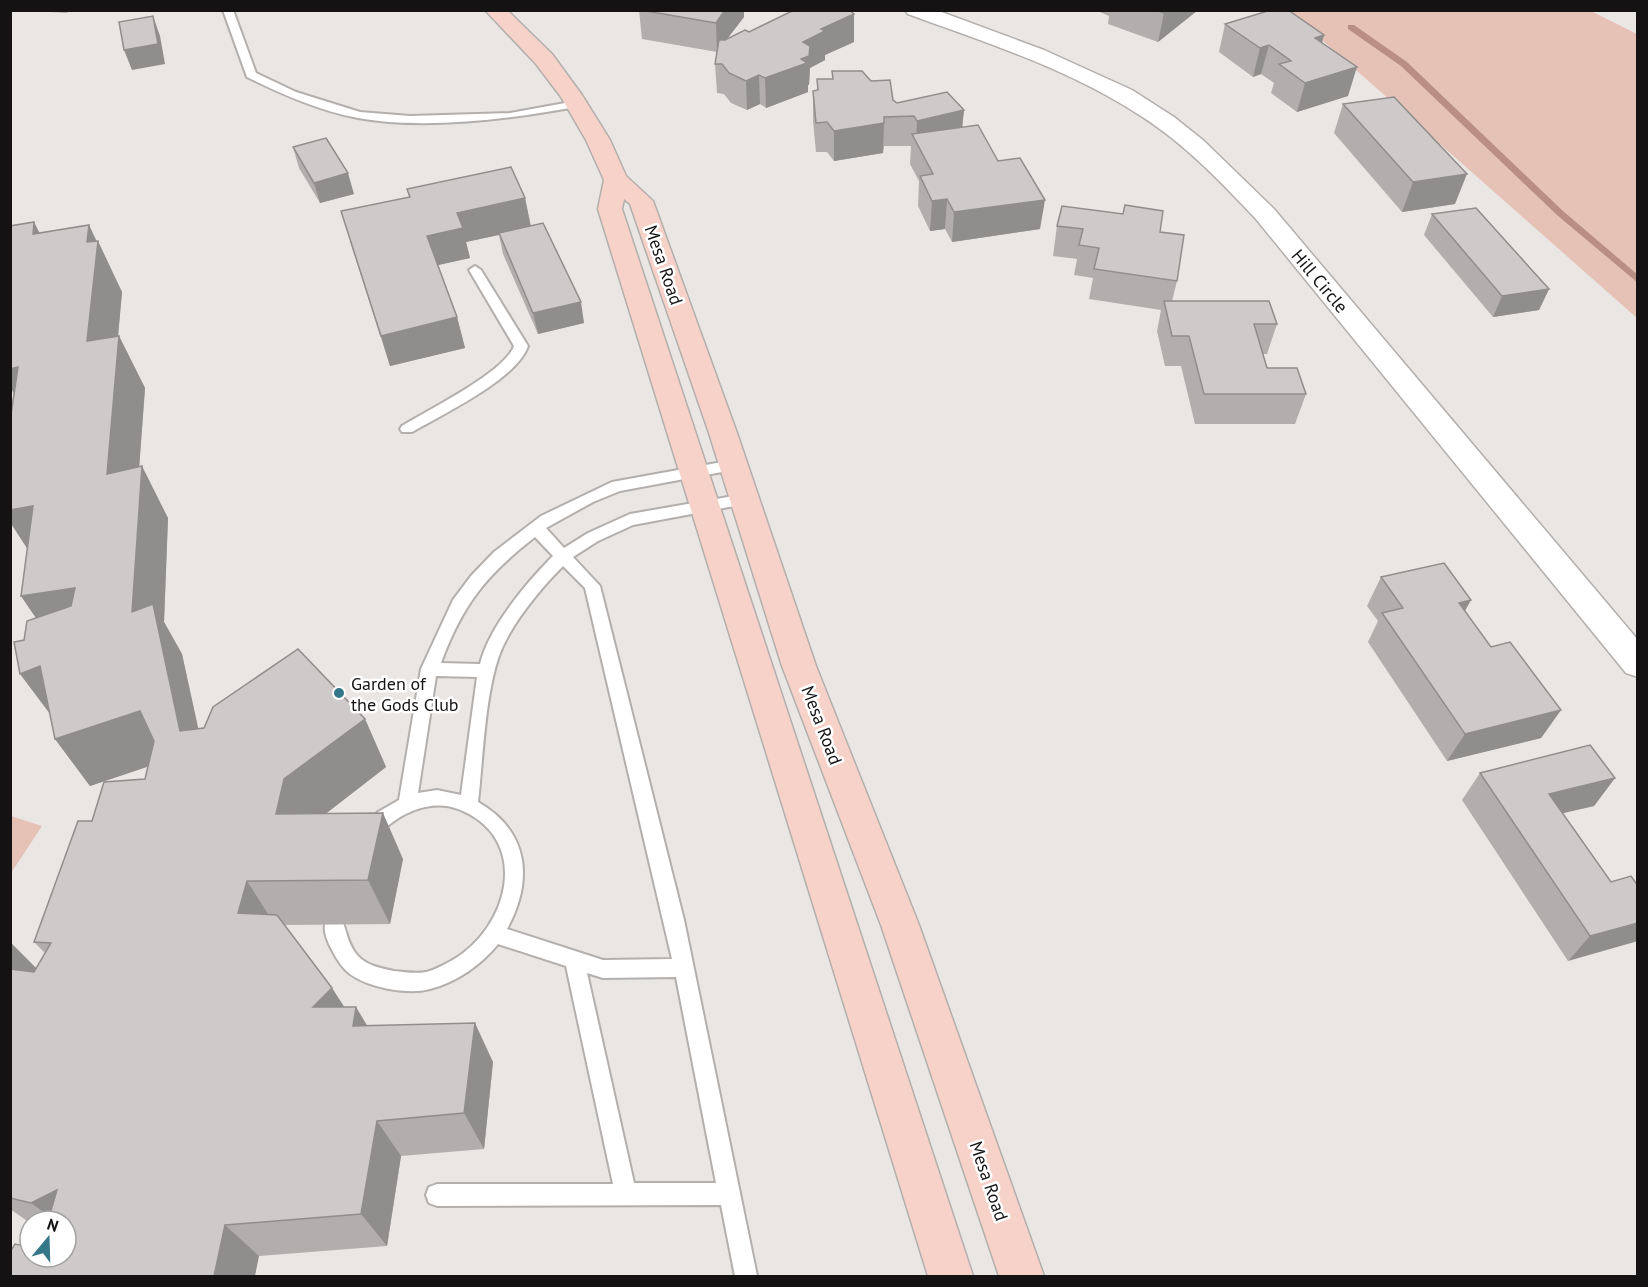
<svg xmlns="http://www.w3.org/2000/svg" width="1648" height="1287" viewBox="0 0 1648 1287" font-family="'PT Sans',sans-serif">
<rect width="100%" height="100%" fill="#eae6e4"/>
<g fill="#e5c1b6">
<polygon points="1289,11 1591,11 1637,34 1637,318"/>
<polygon points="11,816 42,826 11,873 10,816"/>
</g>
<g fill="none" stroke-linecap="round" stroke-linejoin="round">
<polygon fill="#ba8f83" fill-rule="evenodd" points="1348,25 1354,25 1407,62 1563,211 1638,275 1638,283 1557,215 1401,66 1348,29"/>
<defs>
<g id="service">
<path d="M223,10H233L256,73L296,92L360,112L410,116L510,113L576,101L582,104L576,107C510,119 424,130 358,118C320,111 282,94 247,77Z"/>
<path d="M475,266L481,270L528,346C517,379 443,414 412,432H402L400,429L402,426C428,410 505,372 514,346L469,270Z"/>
<path d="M733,460L738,461L740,465L738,469L620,491L593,502L546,528L564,548L588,533L630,514L745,494L750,495L753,499L750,503L745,504L633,525L598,541L573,557L600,586L684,920L757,1276H735L721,1205L437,1206L429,1203L426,1195L429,1187L437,1184H613L566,966L498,944C481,965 457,982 430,989C408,995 369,988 350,974C342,968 336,958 331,948C326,938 322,928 327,918L334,915L341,918C347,931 347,943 357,955C367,966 380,968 394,971C404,972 416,974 426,972C435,970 443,965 451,961C509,929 533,838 458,809C435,800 409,809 390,824C385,828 381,834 376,837C372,839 368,838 364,837L361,831L378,812L399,800L421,669L453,600L471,576L494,552L541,516L612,482ZM535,537L553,556C527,582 489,627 480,664L441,663C462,605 487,574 535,537ZM563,566L585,588L672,959L603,960L507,929C533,881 530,832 478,802C483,759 485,695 499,656C510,625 540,589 563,566ZM436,676L477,677L461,795L437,790L418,793ZM587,973L603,978L676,977L716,1183H634Z"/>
</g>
<path id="minor" d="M905,10H936L1044,50L1132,90L1174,117L1204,141L1274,209L1638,640V677L1626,673L1256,219C1221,182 1185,144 1141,116C1070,69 987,43 908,14Z"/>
<polygon id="secondary" points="485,10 507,10 552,54 582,95 610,140 626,176 653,201 737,433 816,666 919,925 1044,1276 999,1276 881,925 782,666 709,433 630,204 624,199 622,209 973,1276 928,1276 598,209 604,180 586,140 561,97 536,64"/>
</defs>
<use href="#service" stroke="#b3afad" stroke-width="4"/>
<use href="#minor" stroke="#b3afad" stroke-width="3"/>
<use href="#secondary" stroke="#b3afad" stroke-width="3"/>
<use href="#service" fill="#fff" fill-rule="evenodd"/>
<use href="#minor" fill="#fff" fill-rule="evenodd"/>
<use href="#secondary" fill="#f6d2c8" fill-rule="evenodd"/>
</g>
<g fill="#b1aead">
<polygon points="16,10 70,10 67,13"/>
<polygon points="639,10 744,10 744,17 727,39 749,32 854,14 854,42 825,55 825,60 810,68 809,85 808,85 808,92 766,108 760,104 747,110 731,103 724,94 717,93 715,64 717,52 642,39"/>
<polygon points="1095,10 1198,10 1158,42 1108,24 1109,16"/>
<polygon points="1225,24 1324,35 1322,43 1348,96 1297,112 1271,93 1274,83 1261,74 1253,77 1219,52"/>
<polygon points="832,71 871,81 897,103 964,110 962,127 998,161 1040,229 952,242 945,229 930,231 918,206 919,181 910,164 911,146 884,146 883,153 834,161 827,152 816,152 813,121 813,91 817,90 817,79 832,79"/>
<polygon points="1343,104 1455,204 1402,212 1334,133"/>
<polygon points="293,147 354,194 320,203 299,168"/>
<polygon points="407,189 525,198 531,226 584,323 538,334 503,254 499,235 466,242 470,258 438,265 457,317 465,348 390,366 350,241 409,197"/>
<polygon points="1432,214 1549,289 1539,310 1493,317 1424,235"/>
<polygon points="34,222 39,233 89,225 122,292 118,336 119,336 145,388 139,467 168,518 164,622 182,654 198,728 365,719 386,767 325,814 403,859 390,924 284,925 332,988 344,1007 367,1026 493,1062 484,1149 401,1156 387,1246 259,1256 66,1257 66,1221 30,1221 30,1223 10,1209 10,942 36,968 45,953 34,942 92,821 145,779 148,766 90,786 55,739 50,715 24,640 36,618 21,596 27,548 10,522 10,422"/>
<polygon points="1057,226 1160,232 1177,281 1172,301 1277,324 1267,354 1263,354 1267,368 1306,394 1295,424 1195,424 1181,366 1165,366 1157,331 1161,310 1089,299 1093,278 1074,275 1077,259 1053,256"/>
<polygon points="1381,577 1465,612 1491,647 1561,710 1541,738 1447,761 1368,642 1378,621 1367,606"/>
<polygon points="1480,773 1615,778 1594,806 1562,813 1611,882 1638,886 1568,961 1462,800"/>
</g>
<g fill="#908d8d">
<polygon points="725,10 744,10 744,17 717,52 716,23"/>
<polygon points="1167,10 1198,10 1158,42 1164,13"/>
<polygon points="854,14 854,42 825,55 825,60 810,68 809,85 808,85 808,92 766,108 765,78 803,42 821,29"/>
<polygon points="153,16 160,36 165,64 132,70 124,50"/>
<polygon points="1324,35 1316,64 1315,38"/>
<polygon points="1269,45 1261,74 1253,77 1260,48"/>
<polygon points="1357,67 1348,96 1297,112 1305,83"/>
<polygon points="759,75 760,104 747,110 746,81"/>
<polygon points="964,110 961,139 916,142 917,121"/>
<polygon points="884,123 883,153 834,161 834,131"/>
<polygon points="348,173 354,194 320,203 314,183"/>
<polygon points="1467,174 1455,204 1402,212 1413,182"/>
<polygon points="525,198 531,228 466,242 470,258 434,266 427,236 457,213"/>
<polygon points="947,199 945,229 930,231 932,201"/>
<polygon points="1045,200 1040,229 952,242 954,212"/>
<polygon points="34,222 60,274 33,234"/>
<polygon points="89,225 97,243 98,241 122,292 113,392 87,341 87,242"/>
<polygon points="1549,289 1539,310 1493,317 1502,296"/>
<polygon points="581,302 584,323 538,334 533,313"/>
<polygon points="457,317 465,348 390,366 381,336"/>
<polygon points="119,336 145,388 135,525 107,474"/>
<polygon points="10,346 32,392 31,422 10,387"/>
<polygon points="142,466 168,518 164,622 182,654 209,778 180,731 132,612"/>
<polygon points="10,467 40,517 36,562 10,522"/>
<polygon points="75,588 106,637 55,646 21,596"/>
<polygon points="1471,600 1455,629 1459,603"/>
<polygon points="40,666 56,722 20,674"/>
<polygon points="1561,710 1541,738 1447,761 1465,734"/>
<polygon points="140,711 171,759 90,786 55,739"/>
<polygon points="365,719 386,767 310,826 276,814 284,779"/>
<polygon points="1615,778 1594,806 1529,821 1549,794"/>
<polygon points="383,813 403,859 390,924 368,880"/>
<polygon points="247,881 275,925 238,913"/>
<polygon points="1638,923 1638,941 1568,961 1590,936"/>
<polygon points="10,942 51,983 10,971"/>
<polygon points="332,988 354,1022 356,1007 380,1047 313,1007"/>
<polygon points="475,1023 493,1062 484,1149 464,1113"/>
<polygon points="377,1121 401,1156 387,1246 361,1214"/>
<polygon points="57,1190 56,1221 31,1203"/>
<polygon points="225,1225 259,1256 255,1276 214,1276"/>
</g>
<g fill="#cecac9" stroke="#908d8d" stroke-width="1.5">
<polygon points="640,10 725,10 716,23"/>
<polygon points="794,10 849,10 854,14 821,29 825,31 803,42 810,46 809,56 801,59 807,63 765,78 759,75 746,81 729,73 722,64 715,64 719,40 725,40 745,30 749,32"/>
<polygon points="1156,10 1167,10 1164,13"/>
<polygon points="1271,10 1288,10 1324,35 1315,38 1357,67 1305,83 1279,64 1291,61 1269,45 1260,48 1225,24"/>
<polygon points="153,16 158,44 124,50 119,22"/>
<polygon points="832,71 862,71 871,81 890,80 893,100 897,103 947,92 964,110 917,121 914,116 884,117 884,123 834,131 827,122 816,123 813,91 818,90 817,79 833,79"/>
<polygon points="1394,97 1467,174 1413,182 1343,104"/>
<polygon points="978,125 998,161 1020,158 1045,200 954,212 947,199 932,201 920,176 933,174 912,134"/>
<polygon points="326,138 348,173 314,183 293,147"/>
<polygon points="511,167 525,198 457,213 463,228 427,236 457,317 381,336 341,211 410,197 407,189"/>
<polygon points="1125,205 1163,211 1160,232 1184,235 1177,281 1094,269 1099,248 1079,245 1083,229 1057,226 1062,206 1123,214"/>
<polygon points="1476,208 1549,289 1502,296 1432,214"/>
<polygon points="34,222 33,234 89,225 87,242 98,241 87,341 119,336 107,474 142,466 132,612 153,604 180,731 204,728 213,707 298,649 365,719 284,779 276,814 383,813 368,880 247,881 238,913 277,915 332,988 313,1007 356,1007 353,1026 475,1023 464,1113 377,1121 361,1214 225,1225 214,1276 10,1276 10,1252 15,1244 30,1247 30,1257 66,1257 66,1221 48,1221 57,1190 31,1203 10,1198 10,969 34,972 51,943 34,942 78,821 92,821 104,782 145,779 154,741 140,711 55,739 40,666 20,674 14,642 24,640 27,621 71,606 75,588 21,596 33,506 10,510 10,422 18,367 10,369 10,226"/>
<polygon points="543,223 581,302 533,313 499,233"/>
<polygon points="1164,301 1269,301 1277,324 1254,324 1267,368 1297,368 1306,394 1204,394 1189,336 1172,336"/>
<polygon points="1444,563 1471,600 1459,603 1491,647 1510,642 1561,710 1465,734 1382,613 1403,608 1381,577"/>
<polygon points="1590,745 1615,778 1549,794 1611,882 1631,876 1638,886 1638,923 1590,936 1480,773"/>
</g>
<circle fill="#347788" stroke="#fff" stroke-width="2" cx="339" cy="693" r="6"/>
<g text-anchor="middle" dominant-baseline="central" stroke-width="5" stroke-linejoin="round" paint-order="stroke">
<g font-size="18" fill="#141212" stroke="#fff">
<text transform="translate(664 265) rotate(71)">Mesa Road</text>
<text transform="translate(1320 281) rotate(50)">Hill Circle</text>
<text transform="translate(822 725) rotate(69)">Mesa Road</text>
<text transform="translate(989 1181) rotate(71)">Mesa Road</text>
</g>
<g font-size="18" fill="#141212" stroke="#fff" text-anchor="start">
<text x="351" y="683">Garden of<tspan x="351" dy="21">the Gods Club</tspan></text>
</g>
</g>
<rect width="1648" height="1287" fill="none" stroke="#141212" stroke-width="24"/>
<g transform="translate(48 1239) rotate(19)"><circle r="28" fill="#ffffff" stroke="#a1a0a0" stroke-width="1.5"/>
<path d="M0-4.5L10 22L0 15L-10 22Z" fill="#347788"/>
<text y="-9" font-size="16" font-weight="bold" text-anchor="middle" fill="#141212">N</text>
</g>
</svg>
